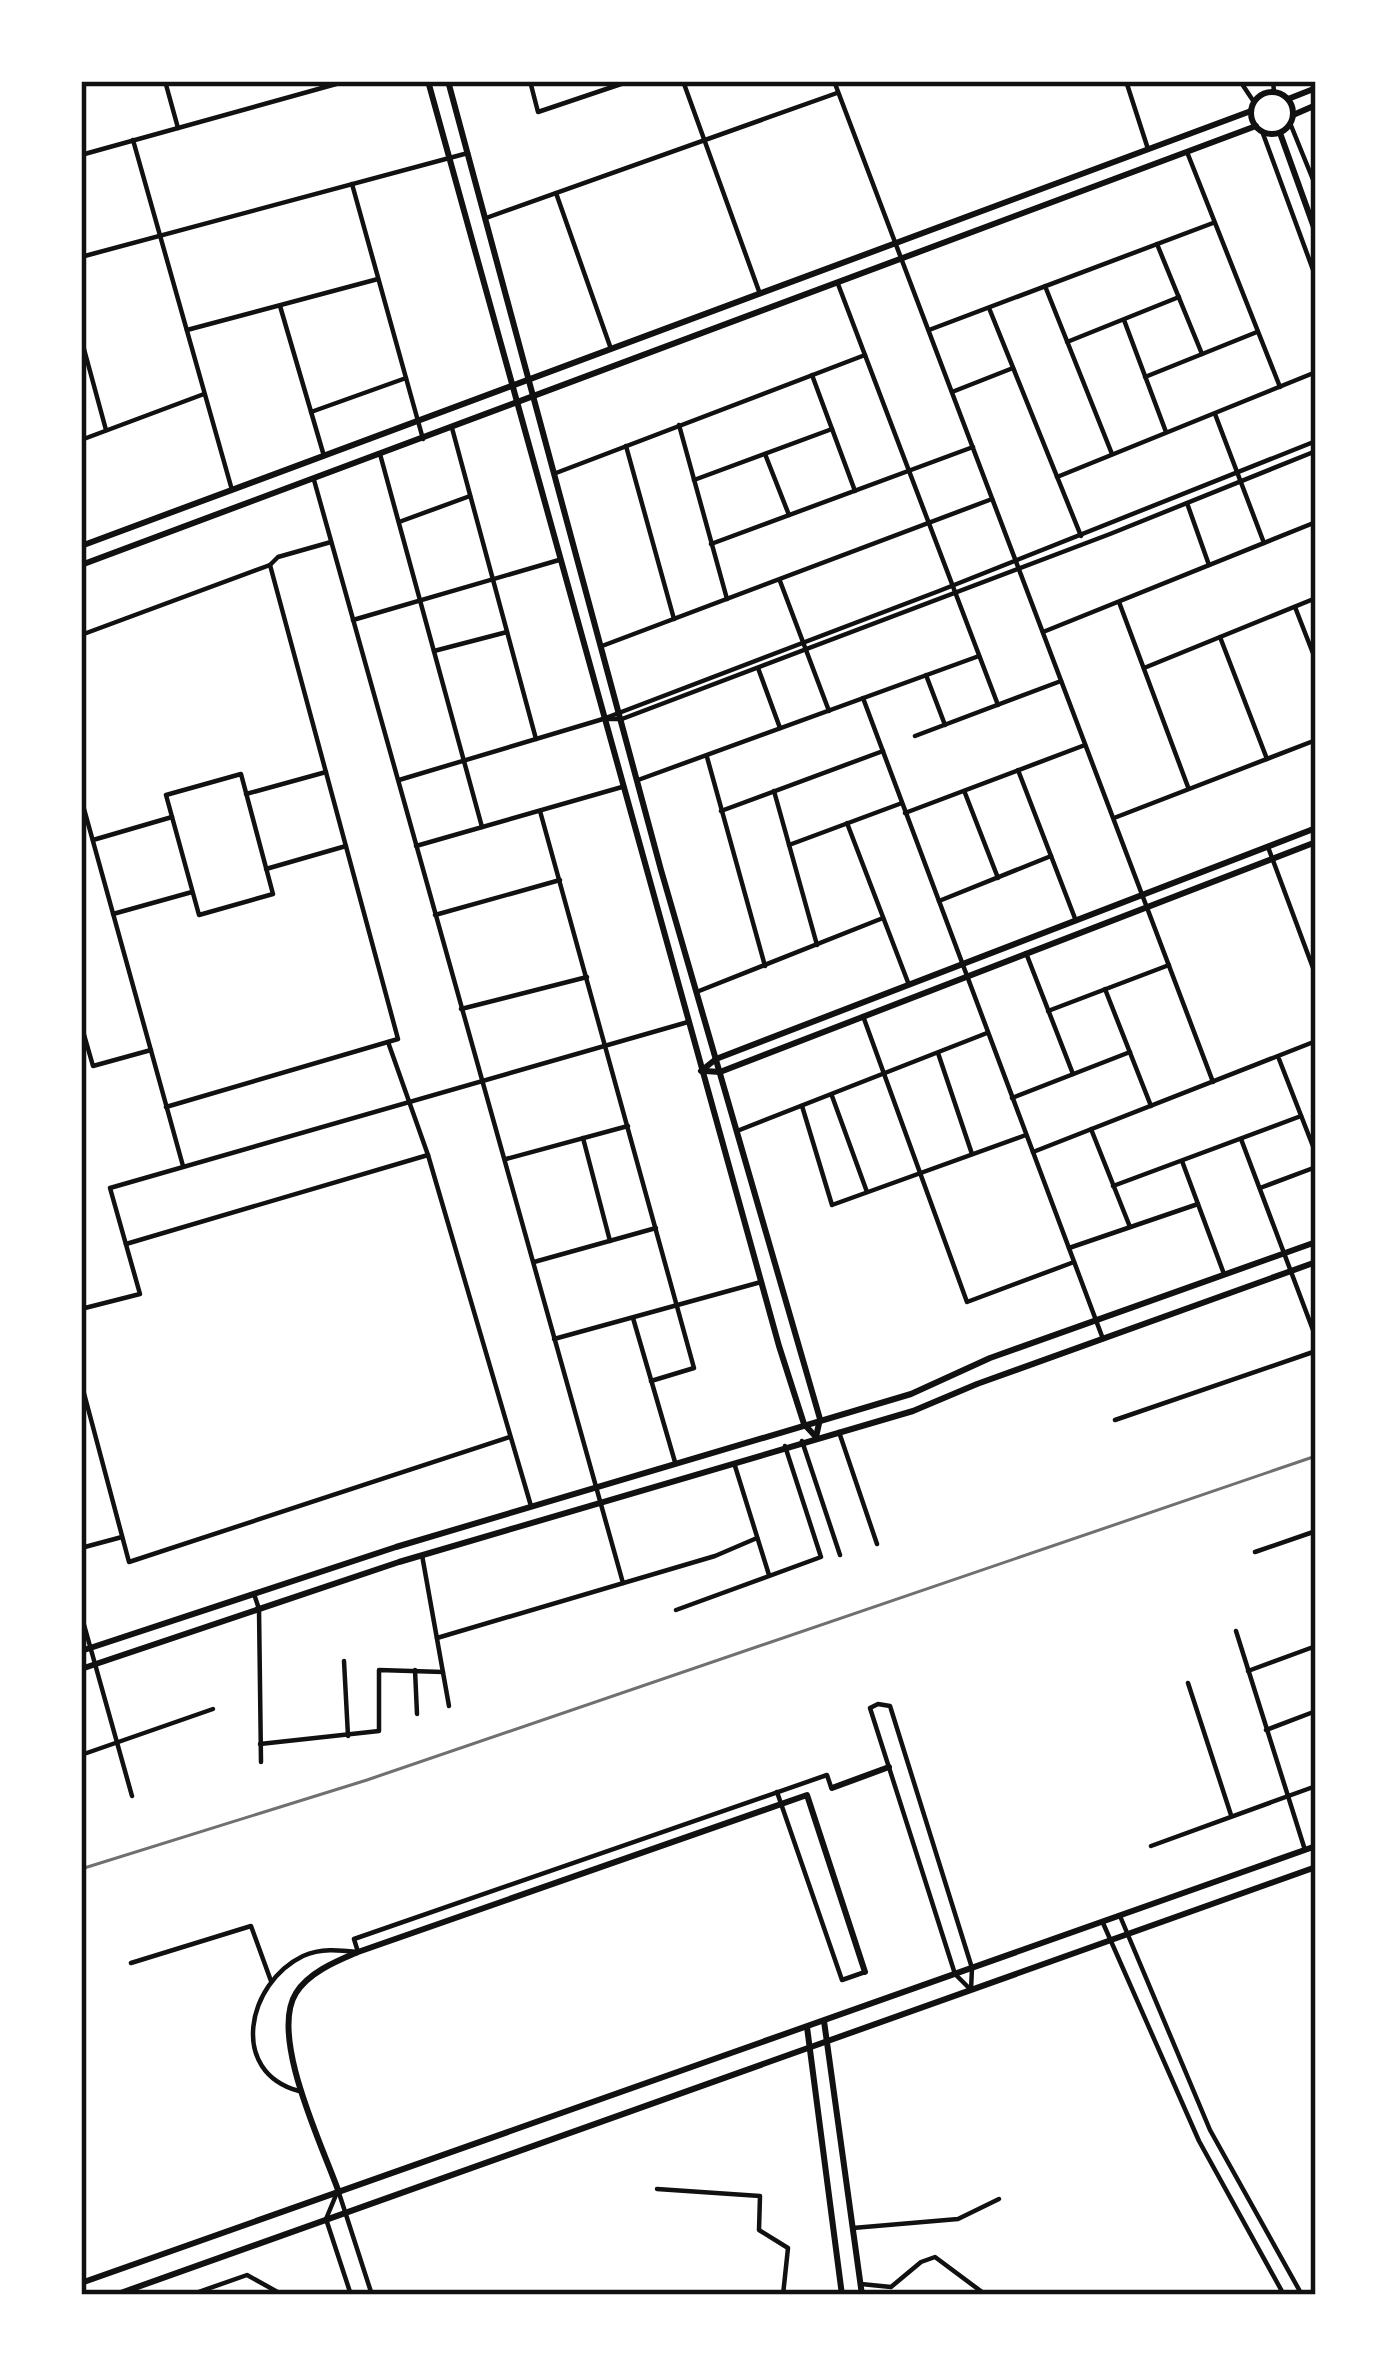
<svg xmlns="http://www.w3.org/2000/svg" width="1397" height="2376" viewBox="0 0 1397 2376" font-family="Barlow,sans-serif">
<rect width="100%" height="100%" fill="#fff"/>
<g fill="none" stroke-linecap="round" stroke-linejoin="round">
<g stroke="#111" stroke-width="4.5">
<polyline points="165,81 178,128"/>
<polyline points="530,81 538,112 630,81"/>
<polyline points="683,81 760,294"/>
<polyline points="834,81 1213,1082"/>
<polyline points="1126,81 1148,149"/>
<polyline points="1240,81 1254,102"/>
<polyline points="1273,81 1274,92"/>
<polyline points="1290,123 1316,187"/>
<polyline points="1262,131 1316,278"/>
<polyline points="133,140 232,490"/>
<polyline points="1187,152 1280,387"/>
<polyline points="81,155 347,81"/>
<polyline points="352,184 423,439"/>
<polyline points="556,193 611,349"/>
<polyline points="486,218 837,93"/>
<polyline points="1157,244 1202,354"/>
<polyline points="81,257 468,153"/>
<polyline points="838,284 998,705"/>
<polyline points="1045,286 1112,454"/>
<polyline points="280,306 324,456"/>
<polyline points="989,308 1081,536"/>
<polyline points="1124,320 1166,432"/>
<polyline points="187,330 378,279"/>
<polyline points="929,330 1213,223"/>
<polyline points="81,338 106,430"/>
<polyline points="1067,342 1179,297"/>
<polyline points="812,375 855,491"/>
<polyline points="1145,377 1257,332"/>
<polyline points="952,392 1013,368"/>
<polyline points="311,412 406,378"/>
<polyline points="1215,414 1264,543"/>
<polyline points="679,425 727,599"/>
<polyline points="452,428 536,739"/>
<polyline points="81,440 204,394"/>
<polyline points="626,446 674,619"/>
<polyline points="380,454 482,827"/>
<polyline points="765,454 789,515"/>
<polyline points="556,473 865,355"/>
<polyline points="1057,477 1316,372"/>
<polyline points="314,480 623,1583"/>
<polyline points="694,480 832,429"/>
<polyline points="1187,503 1209,565"/>
<polyline points="399,522 470,496"/>
<polyline points="711,544 973,447"/>
<polyline points="780,581 829,711"/>
<polyline points="1119,602 1188,787"/>
<polyline points="1295,607 1316,661"/>
<polyline points="353,620 559,560"/>
<polyline points="1043,632 1316,522"/>
<polyline points="81,635 270,565 278,557 331,542"/>
<polyline points="1220,637 1267,759"/>
<polyline points="602,646 992,499"/>
<polyline points="434,651 507,632"/>
<polyline points="758,668 780,728"/>
<polyline points="1144,668 1316,598"/>
<polyline points="926,675 945,725"/>
<polyline points="863,698 1103,1339"/>
<polyline points="604,719 622,719 1110,534 1316,451"/>
<polyline points="915,736 1061,681"/>
<polyline points="707,757 765,966"/>
<polyline points="1018,770 1076,921"/>
<polygon points="241,774 273,894 199,915 166,795"/>
<polyline points="399,780 603,719 939,591 1316,441"/>
<polyline points="638,780 979,656"/>
<polyline points="774,791 817,945"/>
<polyline points="965,793 998,878"/>
<polyline points="246,794 326,772"/>
<polyline points="81,798 183,1166"/>
<polyline points="540,811 694,1368 651,1381"/>
<polyline points="721,811 883,751"/>
<polyline points="905,813 1085,745"/>
<polyline points="1114,818 1316,740"/>
<polyline points="847,823 909,985"/>
<polyline points="93,840 172,817"/>
<polyline points="789,845 902,803"/>
<polyline points="416,846 622,787"/>
<polyline points="1268,847 1316,976"/>
<polyline points="266,869 346,846"/>
<polyline points="939,901 1051,856"/>
<polyline points="113,914 192,892"/>
<polyline points="435,915 560,880"/>
<polyline points="1026,953 1073,1074"/>
<polyline points="1105,989 1151,1106"/>
<polyline points="699,991 883,918"/>
<polyline points="461,1009 587,977"/>
<polyline points="1048,1011 1169,965"/>
<polyline points="863,1016 967,1302 1074,1262"/>
<polyline points="81,1024 93,1066 151,1050"/>
<polyline points="388,1042 428,1155 531,1506"/>
<polyline points="938,1053 972,1154"/>
<polyline points="1279,1059 1316,1154"/>
<polyline points="832,1096 867,1192"/>
<polyline points="1012,1098 1130,1052"/>
<polyline points="802,1106 832,1205 1026,1135"/>
<polyline points="166,1107 398,1039 270,565"/>
<polyline points="1091,1129 1130,1227"/>
<polyline points="737,1131 987,1033"/>
<polyline points="583,1138 610,1241"/>
<polyline points="1241,1139 1316,1338"/>
<polyline points="1033,1152 1316,1041"/>
<polyline points="506,1159 628,1126"/>
<polyline points="1182,1161 1224,1274"/>
<polyline points="1113,1186 1301,1116"/>
<polyline points="1260,1188 1316,1167"/>
<polyline points="126,1244 428,1155"/>
<polyline points="1069,1248 1198,1204"/>
<polyline points="534,1262 656,1228"/>
<polyline points="81,1309 140,1294 110,1188 688,1022"/>
<polyline points="633,1318 675,1462"/>
<polyline points="554,1339 761,1282"/>
<polyline points="81,1382 129,1562 510,1437"/>
<polyline points="1115,1420 1316,1351"/>
<polyline points="839,1432 877,1544"/>
<polyline points="802,1441 840,1555"/>
<polyline points="735,1466 769,1575"/>
<polyline points="81,1548 122,1537"/>
<polyline points="1255,1552 1316,1531"/>
<polyline points="422,1555 449,1706"/>
<polyline points="254,1594 259,1609 261,1762"/>
<polyline points="676,1610 821,1557 785,1446"/>
<polyline points="81,1614 132,1796"/>
<polyline points="1236,1631 1305,1850"/>
<polyline points="437,1638 715,1556 757,1538"/>
<polyline points="344,1661 348,1736"/>
<polyline points="415,1670 417,1714"/>
<polyline points="1248,1671 1316,1646"/>
<polyline points="1188,1683 1231,1815"/>
<polygon points="878,1704 890,1706 972,1968 971,1990 955,1974 870,1708"/>
<polyline points="1266,1730 1316,1711"/>
<polyline points="260,1744 379,1731 379,1670 443,1672"/>
<polyline points="81,1755 213,1709"/>
<polyline points="777,1792 842,1980 865,1972"/>
<polyline points="1151,1846 1316,1786"/>
<polyline points="1120,1916 1210,2130 1302,2295"/>
<polyline points="1103,1923 1199,2141 1284,2295"/>
<polyline points="131,1963 251,1926 271,1981"/>
<path d="M299,2091C228,2072 247,1983 303,1956C321,1948 339,1950 358,1952L354,1939L827,1775L831,1787"/>
<polyline points="657,2189 760,2196 759,2230 788,2248 783,2295"/>
<polyline points="338,2190 372,2295"/>
<polyline points="336,2195 326,2219 351,2295"/>
<polyline points="853,2228 958,2219 999,2199"/>
<polyline points="861,2284 891,2287 921,2262 935,2257 986,2295"/>
<polyline points="190,2295 247,2275 283,2295"/>
</g>
<g stroke="#111" stroke-width="6">
<polyline points="428,81 779,1346 804,1424 816,1437"/>
<polyline points="448,81 661,870 820,1419 816,1437"/>
<circle cx="1272" cy="113" r="21"/>
<polyline points="1288,99 1316,88"/>
<polyline points="1293,115 1316,105"/>
<polyline points="1280,133 1316,233"/>
<polyline points="81,546 1251,111"/>
<polyline points="81,565 1256,126"/>
<polyline points="701,1071 716,1059 1316,828"/>
<polyline points="705,1071 720,1072 1316,842"/>
<polyline points="81,1651 396,1547 911,1394 990,1358 1316,1242"/>
<polyline points="81,1669 399,1562 913,1411 977,1384 1316,1262"/>
<polyline points="832,1788 889,1767"/>
<polyline points="824,2021 862,2295"/>
<polyline points="807,2027 842,2295"/>
<path d="M338,2190C322,2145 269,2036 296,1993C309,1972 337,1961 358,1952L807,1795L865,1972"/>
<polyline points="81,2283 1316,1846"/>
<polyline points="115,2295 1316,1867"/>
</g>
<polyline stroke="#707070" stroke-width="3" points="81,1869 367,1780 1316,1456"/>
</g>
<rect width="1397" height="2376" fill="none" stroke="#ffffff" stroke-width="168"/>
<rect x="84" y="84" width="1229" height="2208" fill="none" stroke="#111" stroke-width="4.5"/>
</svg>
